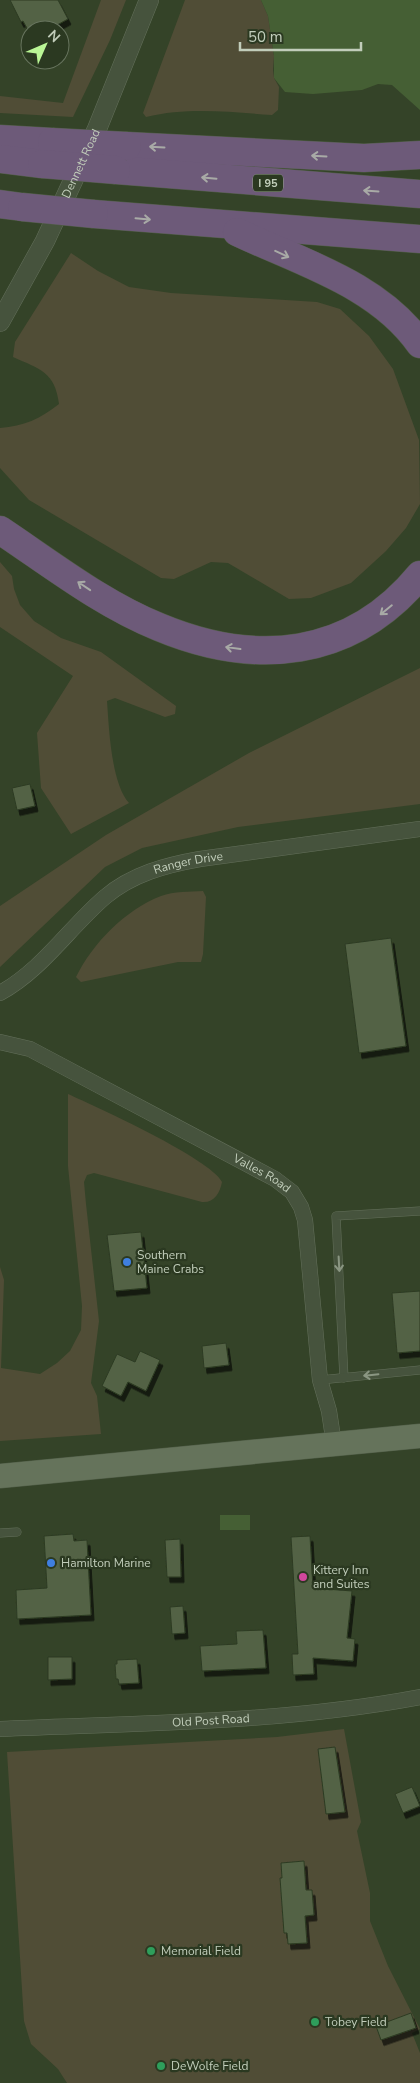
<svg xmlns="http://www.w3.org/2000/svg" width="420" height="2083" viewBox="0 0 420 2083" font-family="'Nunito Sans',sans-serif">
<defs>
<filter id="shadow"><feDropShadow dx="3" dy="5.5" stdDeviation="0" flood-color="#0009"/></filter>
</defs>
<rect width="100%" height="100%" fill="#344328"/>
<g fill="#504d36">
<polygon points="101,0 126,0 110,40 73,117 0,113 0,96 63,103"/>
<path d="M185,0H261L268,16L274,56L273,70L274,78L279,87L278,110L272,115C230,112 187,107 146,117L143,113Z"/>
<path d="M71,253L98,271L129,287L171,293L317,302L340,309L369,336L393,369L419,440L420,504L406,528L386,551L351,583L311,598L289,599L228,563L211,562L174,579L161,578L29,500L0,468V428C24,426 40,419 59,404C55,372 40,369 13,357L15,342Z"/>
<path d="M0,562L12,576L14,589L20,605L34,621L61,638L101,652L176,706L175,714L165,717L115,698L107,701C109,728 111,783 129,803L71,834L41,788L37,733L73,676L0,627Z"/>
<polygon points="420,668 420,804 238,827 142,848 105,867 0,967 0,906 106,835 249,753"/>
<path d="M203,891L206,897L203,954L201,962H178L81,982L76,977C93,943 125,910 161,896C174,891 190,892 203,891Z"/>
<path d="M68,1094C97,1107 211,1159 222,1182C220,1193 214,1203 202,1202L94,1173L87,1175L84,1182L86,1204L99,1321L91,1383L97,1396L101,1434L0,1441V1267L4,1280L1,1368L40,1374L57,1363L70,1351L81,1330L82,1306L68,1166Z"/>
<polygon points="344,1729 361,1822 357,1831 370,1893 370,1921 388,1966 420,2029 412,2033 420,2053 420,2083 67,2083 58,2069 31,2044 24,2021 7,1752 277,1737"/>
</g>
<g fill="#455f34">
<polygon points="261,0 420,0 420,110 392,85 378,84 362,90 313,94 285,92 274,78 274,56 268,16"/>
<rect x="220" y="1515" width="30" height="15"/>
</g>
<g fill="#526244" stroke="#2d3b23" filter="url(#shadow)">
<polygon points="10,0 58,0 68,19 48,30 28,30 23,21 21,22"/>
<polygon points="30,784 35,806 17,810 12,788"/>
<polygon points="391,938 406,1046 359,1053 345,944"/>
<polygon points="141,1232 147,1288 114,1291 107,1235"/>
<polygon points="420,1291 420,1351 397,1353 392,1293"/>
<polygon points="226,1343 229,1365 204,1368 202,1346"/>
<polygon points="140,1351 160,1360 146,1391 128,1382 121,1396 102,1386 117,1354 135,1362"/>
<polygon points="73,1534 74,1541 87,1540 91,1615 17,1619 16,1590 47,1588 44,1536"/>
<polygon points="310,1536 313,1588 352,1591 347,1638 355,1639 353,1661 313,1658 314,1674 293,1675 292,1654 298,1654 291,1537"/>
<polygon points="180,1539 181,1577 167,1577 165,1540"/>
<polygon points="183,1606 185,1633 172,1634 170,1607"/>
<polygon points="263,1630 266,1668 202,1671 200,1646 237,1644 236,1631"/>
<polygon points="48,1657 72,1657 72,1679 48,1680"/>
<polygon points="137,1659 139,1683 119,1684 118,1679 116,1679 115,1664 117,1664 117,1660"/>
<polygon points="335,1747 345,1812 326,1814 318,1749"/>
<polygon points="412,1787 420,1806 403,1813 395,1794"/>
<polygon points="304,1861 306,1890 312,1890 314,1915 305,1916 307,1943 288,1944 287,1933 284,1933 280,1878 282,1878 281,1863"/>
<polygon points="411,2013 416,2028 381,2040 376,2026"/>
</g>
<g fill="none" stroke-linecap="round" stroke-linejoin="round">
<defs>
<g id="service">
<polyline points="344,1378 336,1216 420,1211"/>
<polyline points="320,1380 420,1370"/>
<polyline points="0,1533 17,1532"/>
</g>
<g id="minor">
<path id="s1" d="M0,993C42,970 69,928 105,897C132,874 166,865 200,859L420,829"/>
<path id="s2" d="M0,1042L30,1049L275,1179L292,1192L301,1207L305,1220L320,1380L329,1411L334,1444"/>
<path id="s3" d="M0,1729C140,1723 282,1723 420,1697"/>
</g>
<g id="tertiary">
<path id="s4" d="M0,322L45,241L97,129L149,0"/>
</g>
<polyline id="primary" points="0,1476 420,1436"/>
<g id="motorway">
<polyline points="0,139 52,142"/>
<polyline points="127,146 364,158 420,155"/>
<polyline points="0,159 42,164"/>
<polyline points="116,170 420,194"/>
<polyline points="0,204 22,207"/>
<polyline points="94,214 420,239"/>
<path d="M237,232C300,262 378,284 420,344"/>
<path d="M0,530C51,564 102,604 159,627C255,667 351,659 420,575"/>
</g>
</defs>
<use href="#service" stroke="#64705b" stroke-width="9"/>
<use href="#minor" stroke="#64705b" stroke-width="16"/>
<use href="#tertiary" stroke="#64705b" stroke-width="20"/>
<use href="#primary" stroke="#525f49" stroke-width="25"/>
<use href="#motorway" stroke="#515e47" stroke-width="29"/>
<use href="#service" stroke="#46533d" stroke-width="8"/>
<use href="#minor" stroke="#46533d" stroke-width="15"/>
<use href="#tertiary" stroke="#46533d" stroke-width="19"/>
<use href="#primary" stroke="#65735b" stroke-width="24"/>
<use href="#motorway" stroke="#6d5a79" stroke-width="28"/>
<defs>
<g id="motorway-bridge">
<polyline points="52,142 127,146"/>
<polyline points="42,164 116,170"/>
<polyline points="22,207 94,214"/>
</g>
</defs>
<use href="#motorway-bridge" stroke="#515e47" stroke-width="29" stroke-linecap="butt"/>
<use href="#motorway-bridge" stroke="#6d5a79" stroke-width="28"/>
</g>
<defs><path id="oneway-shaft" d="M-6 0H5M1.5-3L5.5 0L1.5 3" fill="none" stroke-width="1.6" stroke-linecap="round" stroke-linejoin="round" transform="scale(1.25)"/></defs>
<g stroke="#a8aaa6">
<use href="#oneway-shaft" transform="translate(157 147) rotate(-177)"/>
<use href="#oneway-shaft" transform="translate(319 156) rotate(-177)"/>
<use href="#oneway-shaft" transform="translate(209 178) rotate(-175)"/>
<use href="#oneway-shaft" transform="translate(371 191) rotate(-176)"/>
<use href="#oneway-shaft" transform="translate(143 219) rotate(5)"/>
<use href="#oneway-shaft" transform="translate(282 254) rotate(25)"/>
<use href="#oneway-shaft" transform="translate(84 586) rotate(-146)"/>
<use href="#oneway-shaft" transform="translate(386 610) rotate(141)"/>
<use href="#oneway-shaft" transform="translate(233 648) rotate(-172)"/>
</g>
<g stroke="#8a9682">
<use href="#oneway-shaft" transform="translate(339 1264) rotate(87)"/>
<use href="#oneway-shaft" transform="translate(371 1375) rotate(174)"/>
</g>
<g fill="#3f7fe0" stroke="#2b3921" stroke-width="2">
<circle cx="127" cy="1262" r="5"/>
<circle cx="51" cy="1563" r="5"/>
</g>
<circle fill="#d1479c" stroke="#2b3921" stroke-width="2" cx="303" cy="1577" r="5"/>
<g fill="#2e9e5b" stroke="#2b3921" stroke-width="2">
<circle cx="151" cy="1951" r="5"/>
<circle cx="315" cy="2022" r="5"/>
<circle cx="161" cy="2066" r="5"/>
</g>
<g text-anchor="middle" dominant-baseline="central" stroke-width="4.5" stroke-linejoin="round" paint-order="stroke">
<rect fill="#2b3921" stroke="#94a18c" stroke-width="1" x="253" y="174.5" width="30" height="17" rx="4"/>
<g font-size="11" font-weight="bold" fill="#c1cdba">
<text x="268" y="183">I 95</text>
</g>
<g font-size="12" fill="#c1cdba" stroke="#2b3921">
<text stroke="none"><textPath href="#s4" startOffset="178">Dennett Road</textPath></text>
<text stroke="none"><textPath href="#s1" startOffset="234">Ranger Drive</textPath></text>
<text stroke="none"><textPath href="#s2" startOffset="294">Valles Road</textPath></text>
<text stroke="none"><textPath href="#s3" startOffset="211">Old Post Road</textPath></text>
</g>
<g font-size="12" fill="#c1cdba" stroke="#2b3921" text-anchor="start">
<text x="137" y="1255">Southern<tspan x="137" dy="14">Maine Crabs</tspan></text>
<text x="61" y="1563">Hamilton Marine</text>
<text x="313" y="1570">Kittery Inn<tspan x="313" dy="14">and Suites</tspan></text>
<text x="161" y="1951">Memorial Field</text>
<text x="325" y="2022">Tobey Field</text>
<text x="171" y="2066">DeWolfe Field</text>
</g>
</g>
<g transform="translate(45 45) rotate(45)"><circle r="24" fill="#2b3921" stroke="#67745e"/>
<path d="M0-4L9 19L0 12L-9 19Z" fill="#baf696"/>
<text y="-8" font-size="14" font-weight="bold" text-anchor="middle" fill="#c1cdba">N</text>
</g>
<path d="M240 42v8h121v-8" fill="none" stroke="#c1cdba" stroke-width="2.5"/>
<text x="248" y="42" font-size="15" fill="#c1cdba" stroke="#2b3921" stroke-width="4" paint-order="stroke">50 m</text>
</svg>
